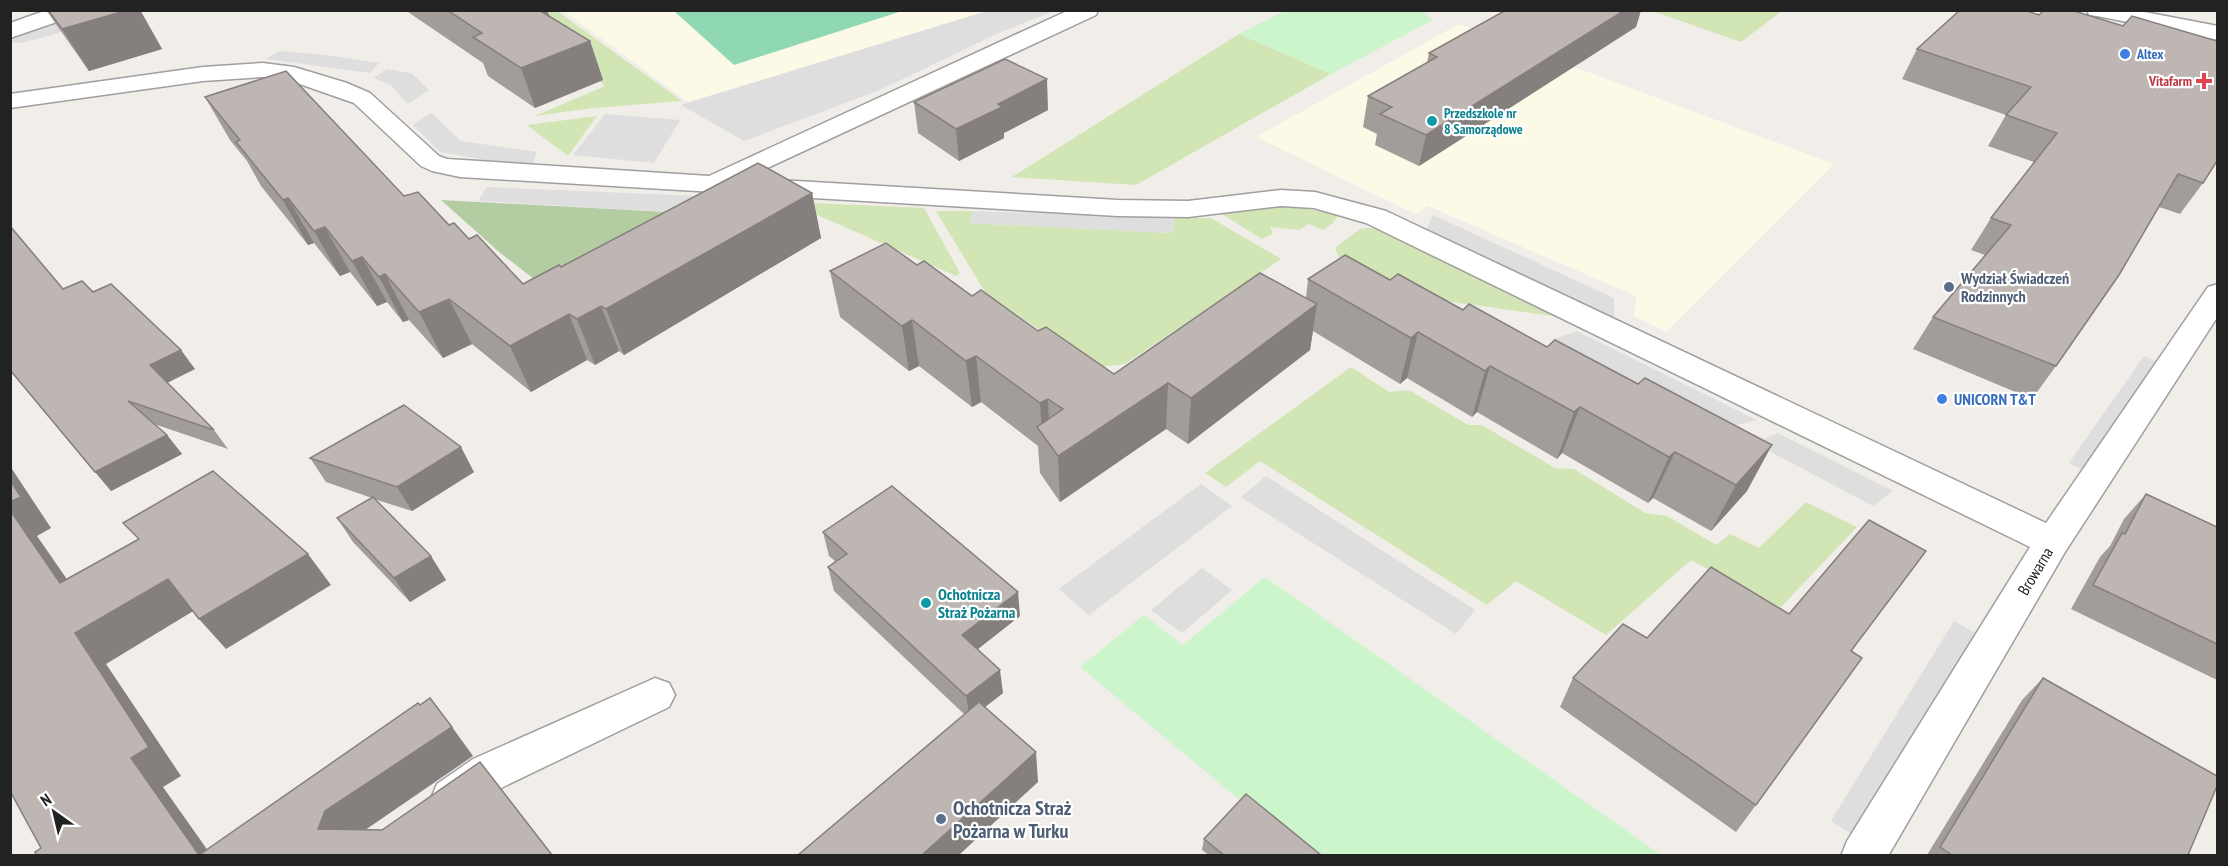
<svg xmlns="http://www.w3.org/2000/svg" width="2228" height="866" viewBox="0 0 2228 866" font-family="'PT Sans Narrow',sans-serif">
<rect width="100%" height="100%" fill="#f1ede9"/>
<g fill="#fcfae7">
<polygon points="564,11 989,11 688,102"/>
<polygon points="1459,24 1834,164 1666,332 1634,316 1636,296 1428,206 1415,214 1256,137"/>
</g>
<g fill="#d2e5b5">
<polygon points="522,11 557,11 682,101 593,108 535,116 605,86"/>
<polygon points="1652,11 1782,11 1741,42"/>
<polygon points="1239,34 1331,74 1136,185 1012,177"/>
<polygon points="597,116 568,156 527,125"/>
<polygon points="788,202 924,208 960,273 956,276"/>
<polygon points="1265,206 1297,207 1338,215 1333,223 1323,230 1309,224 1299,230 1270,227 1273,234 1262,239 1222,214"/>
<polygon points="936,211 973,211 969,223 1173,233 1174,218 1211,218 1281,259 1125,364 1093,368 985,292"/>
<polygon points="1370,228 1384,230 1560,317 1438,300 1341,262 1335,248 1360,229"/>
<polygon points="1351,367 1389,392 1409,390 1468,425 1482,425 1555,468 1574,469 1645,513 1667,516 1716,545 1730,534 1759,548 1806,502 1857,527 1780,608 1691,560 1606,635 1516,581 1487,605 1260,461 1226,487 1205,473"/>
</g>
<polygon fill="#b3cca2" points="441,200 686,213 562,301 498,251"/>
<g fill="#cdf5cc">
<polygon points="1287,10 1422,11 1433,20 1331,74 1239,34"/>
<polygon points="1265,577 1661,855 1306,855 1080,667 1144,615 1183,645"/>
</g>
<polygon fill="#90d8b4" points="674,11 902,11 734,65"/>
<g fill="#dedede">
<polygon points="990,10 1055,11 1003,31 880,90 744,141 681,105"/>
<polygon points="90,11 127,11 45,37 20,43 11,42 10,36"/>
<polygon points="279,51 326,55 379,63 370,73 266,59"/>
<polygon points="387,69 411,73 429,90 408,104 392,86 374,78"/>
<polygon points="431,113 461,141 537,152 531,168 440,152 413,125"/>
<polygon points="605,114 680,120 654,163 573,155"/>
<polygon points="487,187 699,196 687,213 478,201"/>
<polygon points="973,211 1174,218 1173,233 969,223"/>
<polygon points="1433,215 1614,298 1614,321 1425,232"/>
<polygon points="1577,331 1757,420 1727,427 1551,340"/>
<polygon points="2144,356 2163,364 2089,473 2069,463"/>
<polygon points="1778,433 1893,491 1873,506 1754,443"/>
<polygon points="1266,476 1475,610 1456,634 1241,497"/>
<polygon points="1201,484 1232,506 1089,615 1059,589"/>
<polygon points="1202,568 1232,590 1182,633 1151,610"/>
<polygon points="1954,621 1981,636 1860,839 1831,821"/>
</g>
<g fill="none" stroke-linecap="round" stroke-linejoin="round">
<defs>
<g id="minor">
<polygon points="47,10 79,10 77,15 10,38 10,23"/>
<polygon points="1069,10 1098,10 1096,15 746,178 1118,200 1188,201 1281,190 1315,192 1386,211 2046,523 2208,287 2218,284 2218,316 2065,552 1888,856 1841,856 1847,841 2030,547 1366,223 1314,208 1281,206 1188,217 1118,216 460,177 432,171 421,166 354,103 291,81 263,77 203,81 10,108 10,94 203,67 263,63 294,67 347,83 370,93 439,156 447,159 709,176"/>
<polygon points="2087,10 2134,10 2218,26 2218,40 2097,16 2089,15"/>
<polygon points="655,678 669,683 675,695 669,707 503,787 467,812 452,818 437,812 431,798 437,784 473,759"/>
</g>
</defs>
<use href="#minor" stroke="#9f9f9f" stroke-width="3"/>
<use href="#minor" fill="#fff" fill-rule="evenodd"/>
</g>
<g fill="#a39d99">
<polygon points="46,10 140,10 162,49 89,71"/>
<polygon points="405,10 547,10 549,16 590,41 603,80 535,108 488,76 483,63"/>
<polygon points="1506,10 1641,10 1636,27 1419,166 1375,145 1377,134 1363,127 1368,96 1427,63 1429,53"/>
<polygon points="1960,10 2203,183 2180,214 2159,207 2056,366 2032,399 1913,349 1933,317 1985,255 1971,250 1991,218 2034,162 1988,146 2006,115 1902,79 1917,49"/>
<polygon points="205,97 404,196 469,239 523,284 561,267 812,193 821,238 624,355 619,351 595,365 587,360 531,392 472,344 443,358 409,320 403,322 387,302 377,306 350,272 340,276 314,243 308,245 261,186 247,161 230,140"/>
<polygon points="914,102 1048,110 1004,133 1004,138 959,161 918,133"/>
<polygon points="1345,255 1747,491 1711,531 1653,498 1648,503 1562,453 1557,459 1477,412 1472,417 1407,378 1400,384 1313,331 1310,350 1188,444 1166,429 1060,502 1040,473 1038,446 981,402 972,407 919,366 909,371 840,317 830,271 917,265 1038,331 1114,374 1306,298 1308,279"/>
<polygon points="63,289 93,292 195,369 167,382 214,430 228,449 154,424 167,435 182,454 111,491"/>
<polygon points="310,458 474,472 412,511 374,499 446,580 410,602 353,542 337,518 372,498 326,482"/>
<polygon points="2146,494 2217,527 2217,680 2071,609 2100,557 2110,546 2124,519"/>
<polygon points="823,532 1020,616 978,649 1003,693 984,707 1038,782 964,714 834,591 828,567 835,561 829,556"/>
<polygon points="1647,638 1851,651 1756,805 1736,832 1560,707 1573,678"/>
<polygon points="2043,678 2188,855 1927,855 2022,700"/>
<polygon points="1204,839 1321,855 1209,855 1202,850"/>
</g>
<g fill="#857f7d">
<polygon points="128,10 140,10 162,49 89,71 62,29"/>
<polygon points="522,10 547,10 559,46"/>
<polygon points="1625,10 1641,10 1636,27 1419,166 1426,135"/>
<polygon points="590,41 603,80 535,108 521,68"/>
<polygon points="1047,79 1048,110 1004,133 1004,138 959,161 956,129 998,104"/>
<polygon points="812,193 821,238 624,355 606,309"/>
<polygon points="288,198 314,243 308,245 283,200"/>
<polygon points="325,227 350,272 340,276 314,231"/>
<polygon points="362,257 387,302 377,306 352,261"/>
<polygon points="385,274 409,320 403,322 379,277"/>
<polygon points="449,299 472,344 443,358 419,312"/>
<polygon points="1317,304 1310,350 1188,444 1191,398"/>
<polygon points="601,306 619,351 595,365 577,319"/>
<polygon points="569,314 587,360 531,392 510,346"/>
<polygon points="912,320 919,366 909,371 902,326"/>
<polygon points="1418,332 1407,378 1400,384 1411,338"/>
<polygon points="181,350 195,369 165,384 150,365"/>
<polygon points="976,356 981,402 972,407 966,361"/>
<polygon points="1490,366 1477,412 1472,417 1485,371"/>
<polygon points="1168,383 1166,429 1060,502 1058,456"/>
<polygon points="1048,399 1050,445 1042,434 1040,403"/>
<polygon points="1580,407 1562,453 1557,459 1574,412"/>
<polygon points="167,435 182,454 111,491 95,472"/>
<polygon points="1772,445 1747,491 1711,531 1736,485"/>
<polygon points="461,447 474,472 412,511 397,487"/>
<polygon points="1675,452 1653,498 1648,503 1669,457"/>
<polygon points="10,466 51,528 37,536 91,614 60,583 10,510"/>
<polygon points="308,554 331,585 226,649 199,619"/>
<polygon points="431,556 446,580 410,602 394,578"/>
<polygon points="168,579 195,610 106,664 181,776 163,787 211,855 199,855 131,758 75,633"/>
<polygon points="1018,592 1020,616 965,659 962,635"/>
<polygon points="1000,670 1003,693 970,719 966,696"/>
<polygon points="452,727 473,756 352,839 318,829 325,811"/>
<polygon points="1036,752 1038,782 959,855 922,855"/>
</g>
<g fill="#beb6b2" stroke="#857f7d" stroke-width="1.5">
<polygon points="48,10 128,10 62,29"/>
<polygon points="447,10 539,10 590,41 521,68 473,37 482,33"/>
<polygon points="1506,10 1625,10 1426,135 1380,114 1392,107 1368,96 1437,57 1429,53"/>
<polygon points="1960,10 2024,10 2039,15 2044,10 2071,10 2123,26 2132,16 2217,41 2217,161 2203,183 2178,174 2119,275 2056,366 1933,317 2011,225 1991,218 2057,133 2006,115 2031,87 1917,49"/>
<polygon points="1005,59 1047,79 998,104 1002,107 956,129 914,102"/>
<polygon points="286,71 404,196 418,192 449,225 454,223 469,239 477,235 523,284 559,265 561,267 758,163 812,193 606,309 601,306 577,319 569,314 510,346 449,299 419,312 385,274 379,277 362,257 352,261 325,227 314,231 288,198 283,200 236,142 240,140 205,97"/>
<polygon points="10,226 63,289 82,281 93,292 111,284 181,350 150,365 214,430 128,401 167,435 95,472 10,370"/>
<polygon points="886,243 917,265 924,261 972,296 981,290 1038,331 1046,327 1114,374 1260,273 1317,304 1191,398 1168,383 1058,456 1037,427 1063,409 1048,399 1040,403 976,356 966,361 912,320 902,326 830,271"/>
<polygon points="1345,255 1390,280 1398,274 1463,310 1469,304 1547,347 1555,340 1638,384 1645,378 1772,445 1736,485 1675,452 1669,457 1580,407 1574,412 1490,366 1485,371 1418,332 1411,338 1308,279"/>
<polygon points="404,405 461,447 397,487 310,458"/>
<polygon points="213,471 308,554 199,619 168,579 75,633 149,747 131,758 199,855 418,703 420,705 430,698 452,727 325,811 318,829 382,830 480,762 552,855 36,855 35,852 41,848 10,791 10,510 60,583 139,539 123,523"/>
<polygon points="10,480 21,497 10,502"/>
<polygon points="892,486 1018,592 962,635 1000,670 966,696 828,567 847,554 823,532"/>
<polygon points="2146,494 2217,527 2217,644 2093,585 2122,533 2125,534"/>
<polygon points="373,497 431,556 394,578 337,518"/>
<polygon points="1869,520 1926,551 1851,651 1862,658 1756,805 1573,678 1623,624 1647,638 1711,567 1789,614"/>
<polygon points="2043,678 2217,776 2217,786 2188,855 1952,855 1940,847"/>
<polygon points="979,702 1036,752 922,855 798,855"/>
<polygon points="1246,794 1321,855 1224,855 1204,839"/>
</g>
<g fill="#3f7fe0" stroke="#fff" stroke-width="2">
<circle cx="2125" cy="54" r="6"/>
<circle cx="1942" cy="399" r="6"/>
</g>
<path fill="#e0444e" stroke="#fff" stroke-width="2" d="M2201 72h6v6h6v6h-6v6h-6v-6h-6v-6h6z"/>
<g fill="#0f9aa8" stroke="#fff" stroke-width="2">
<circle cx="1432" cy="121" r="6"/>
<circle cx="926" cy="603" r="6"/>
</g>
<g fill="#5c6f8a" stroke="#fff" stroke-width="2">
<circle cx="1949" cy="287" r="6"/>
<circle cx="941" cy="819" r="6"/>
</g>
<g text-anchor="middle" dominant-baseline="central" stroke-width="4.5" stroke-linejoin="round" paint-order="stroke">
<g font-size="14" font-weight="bold" fill="#366cbe" stroke="#fff" text-anchor="start">
<text x="2137" y="54">Altex</text>
</g>
<g font-size="14" font-weight="bold" fill="#be3a42" stroke="#fff" text-anchor="end">
<text x="2192" y="81">Vitafarm</text>
</g>
<g font-size="14" font-weight="bold" fill="#0d838f" stroke="#fff" text-anchor="start">
<text x="1444" y="113">Przedszkole nr<tspan x="1444" dy="16">8 Samorządowe</tspan></text>
</g>
<g font-size="16" font-weight="bold" fill="#4e5e75" stroke="#fff" text-anchor="start">
<text x="1961" y="278">Wydział Świadczeń<tspan x="1961" dy="18">Rodzinnych</tspan></text>
</g>
<g font-size="16" font-weight="bold" fill="#366cbe" stroke="#fff" text-anchor="start">
<text x="1954" y="399">UNICORN T&amp;T</text>
</g>
<g font-size="16" fill="#222" stroke="#fff">
<text transform="translate(2035 571) rotate(-59)">Browarna</text>
</g>
<g font-size="16" font-weight="bold" fill="#0d838f" stroke="#fff" text-anchor="start">
<text x="938" y="594">Ochotnicza<tspan x="938" dy="18">Straż Pożarna</tspan></text>
</g>
<g font-size="20" font-weight="bold" fill="#4e5e75" stroke="#fff" text-anchor="start">
<text x="953" y="808">Ochotnicza Straż<tspan x="953" dy="23">Pożarna w Turku</tspan></text>
</g>
</g>
<rect width="2228" height="866" fill="none" stroke="#222222" stroke-width="24"/>
<g transform="translate(54 812) rotate(326)" stroke="#ffffff" stroke-width="4.5" paint-order="stroke">
<path d="M0-4.5L10 22L0 15L-10 22Z" fill="#222222"/>
<text y="-9" font-size="16" font-weight="bold" text-anchor="middle" fill="#222222">N</text>
</g>
</svg>
